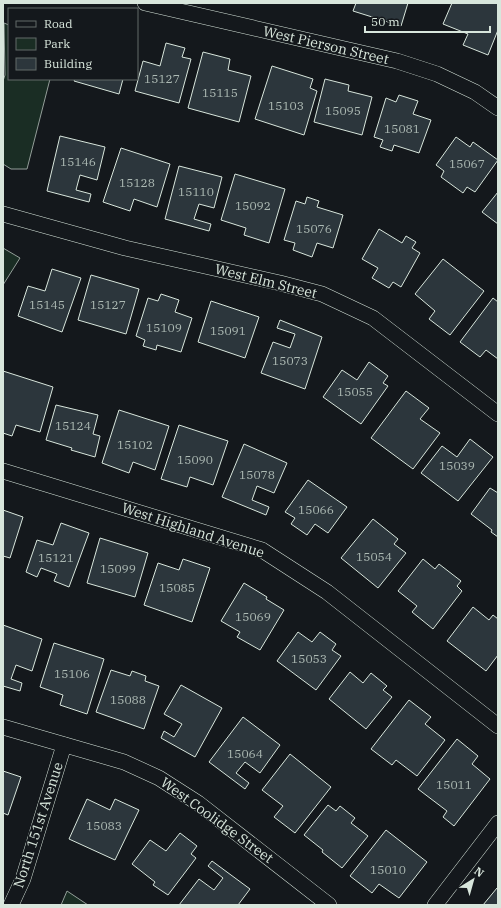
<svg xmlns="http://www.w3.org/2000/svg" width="501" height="908" viewBox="0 0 501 908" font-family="'IBM Plex Serif',serif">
<rect width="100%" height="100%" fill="#14181c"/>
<g fill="#1a2d24" stroke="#939e99">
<polygon points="4,23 9,25 9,79 50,79 27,169 11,169 3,164 3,81 5,75"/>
<polygon points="3,248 20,258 3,285"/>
<polygon points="67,891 88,905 61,905"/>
</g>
<g fill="#2c363c" stroke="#d8e6dc">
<polygon points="356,3 408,3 401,26 353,11"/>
<polygon points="452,3 498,3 498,30 488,55 463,45 468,34 443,24"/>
<polygon points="166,43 185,48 182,57 191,59 179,103 135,91 143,61 160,66"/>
<polygon points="203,52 230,59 228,70 251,76 239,122 188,108"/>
<polygon points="272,66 313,79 310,88 317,91 304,135 255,119"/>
<polygon points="75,79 123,79 119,94 74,81"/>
<polygon points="325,79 349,85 348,91 372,97 362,135 314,122"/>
<polygon points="399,95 418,101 413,114 431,120 419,153 394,145 392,151 380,147 383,140 374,137 386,98 396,102"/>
<polygon points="60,136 105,147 97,180 80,175 76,190 91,194 89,202 47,191"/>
<polygon points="456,137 470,147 473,142 498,160 475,192 467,187 463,193 441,177 444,171 436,165"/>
<polygon points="121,148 170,164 157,207 134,199 130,211 103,202"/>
<polygon points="179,166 222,177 214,208 199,204 194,219 211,224 209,231 165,219"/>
<polygon points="235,174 285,189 269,243 244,235 246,228 221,220"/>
<polygon points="498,192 498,224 482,212"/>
<polygon points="307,197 319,201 317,207 343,215 333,248 317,243 312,257 293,250 295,243 284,240 296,201 305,204"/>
<polygon points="379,229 402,243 406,236 416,242 412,248 420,253 401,287 393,282 389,288 372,278 378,268 362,259"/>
<polygon points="443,259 484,291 450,335 429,319 435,311 415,294"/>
<polygon points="52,269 81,278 62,332 18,316 28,286 45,291"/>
<polygon points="91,275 139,289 126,334 78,320"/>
<polygon points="161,294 179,300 175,312 192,318 181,352 157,345 156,350 143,346 145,340 136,336 148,298 158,301"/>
<polygon points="493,298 498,302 498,359 486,350 480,357 460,342"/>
<polygon points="211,301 259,317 245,358 198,342"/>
<polygon points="280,320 322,337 305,389 261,373 273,342 290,348 295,334 277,328"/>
<polygon points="369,362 388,376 383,383 388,386 361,424 323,397 342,370 357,380"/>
<polygon points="3,371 53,387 40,432 16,425 12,436 3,433"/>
<polygon points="406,391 429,408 420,419 440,433 413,469 371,438"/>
<polygon points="56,405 98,415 93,434 100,436 95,457 71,450 72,448 46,440"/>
<polygon points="119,410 169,426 155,470 133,462 129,473 102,463"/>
<polygon points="179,425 228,441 213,485 190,477 187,487 161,479"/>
<polygon points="470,439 493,457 458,501 421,473 442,446 457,457"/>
<polygon points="244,444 287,463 274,493 257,486 252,500 269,507 266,515 222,497"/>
<polygon points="308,480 347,507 328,533 315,524 307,535 291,524 295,518 285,512"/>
<polygon points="490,488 498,493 498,537 491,532 492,530 471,514"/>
<polygon points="3,510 23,517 10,558 3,556"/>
<polygon points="373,519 398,539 394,544 406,553 378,588 341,558"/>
<polygon points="61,523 89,533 69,587 54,581 57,574 41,568 37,577 26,572 37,540 53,545"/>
<polygon points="100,538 148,553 135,597 87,583"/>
<polygon points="183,559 210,568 192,622 144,605 158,563 179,570"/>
<polygon points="423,559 435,569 439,564 461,581 457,586 462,591 433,629 412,612 417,606 398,591"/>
<polygon points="244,583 267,597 266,599 284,610 260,650 237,637 240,632 221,621"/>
<polygon points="473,607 489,620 493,615 498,619 498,655 486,671 447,641"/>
<polygon points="3,625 42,639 32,671 16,665 11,679 22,683 20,691 3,686"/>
<polygon points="298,632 312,642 320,632 336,644 332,650 341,656 316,690 277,661"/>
<polygon points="54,643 104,659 87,714 60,705 63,695 40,687"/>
<polygon points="111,670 130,676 132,671 146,676 145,681 159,686 144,729 96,712"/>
<polygon points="350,672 363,683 371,673 387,686 383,690 392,697 366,729 329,699"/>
<polygon points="181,685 222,708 195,757 161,738 164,731 174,737 182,724 164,714"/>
<polygon points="409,700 431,717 425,724 445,740 417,776 396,760 392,765 371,749"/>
<polygon points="243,717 280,745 260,773 245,762 236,773 249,783 245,789 209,762"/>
<polygon points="457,739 478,756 472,764 490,779 454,826 443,817 447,811 418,789"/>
<polygon points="290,754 331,787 295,833 274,817 283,806 262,790"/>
<polygon points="3,771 21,777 8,815 3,813"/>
<polygon points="87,799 110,810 115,799 139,810 115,860 69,839"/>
<polygon points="328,805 336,811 340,806 355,818 351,823 368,836 342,868 322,852 323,850 304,835"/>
<polygon points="386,830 427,862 399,898 379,884 372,893 350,876"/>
<polygon points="180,833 197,846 191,854 196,858 168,895 153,885 155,882 132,864 150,840 166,851"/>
<polygon points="212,861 250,889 238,905 179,905 199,879 214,890 223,878 208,866"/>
<polygon points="498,887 498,905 483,905 497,888"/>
</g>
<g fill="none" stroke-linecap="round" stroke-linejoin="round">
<defs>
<g id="minor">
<polyline points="145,3 397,61 437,74 475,92 498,108"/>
<polyline points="3,214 125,248 280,283 322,294 373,318 498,414"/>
<polyline points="3,471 262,550 327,592 498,726"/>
<polyline points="3,727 124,762 159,778 198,803 329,905"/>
<polyline points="11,905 23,879 64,745"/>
<polyline points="435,905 498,823"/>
</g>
</defs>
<use href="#minor" stroke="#d8e6dc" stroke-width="16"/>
<use href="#minor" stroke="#14181c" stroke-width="15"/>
</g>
<g text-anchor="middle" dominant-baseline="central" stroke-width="3" stroke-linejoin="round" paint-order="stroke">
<g font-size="12" fill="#adbab4">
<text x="162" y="78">15127</text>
<text x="220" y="92">15115</text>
<text x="286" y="105">15103</text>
<text x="343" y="110">15095</text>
<text x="402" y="128">15081</text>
<text x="78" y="161">15146</text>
<text x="467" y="163">15067</text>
<text x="137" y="182">15128</text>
<text x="196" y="191">15110</text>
<text x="253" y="205">15092</text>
<text x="314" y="228">15076</text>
<text x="47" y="304">15145</text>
<text x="108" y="304">15127</text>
<text x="164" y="327">15109</text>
<text x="228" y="330">15091</text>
<text x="290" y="360">15073</text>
<text x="355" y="391">15055</text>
<text x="73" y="425">15124</text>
<text x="135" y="444">15102</text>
<text x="195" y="459">15090</text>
<text x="457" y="465">15039</text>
<text x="257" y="474">15078</text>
<text x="316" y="509">15066</text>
<text x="374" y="556">15054</text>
<text x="56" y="557">15121</text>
<text x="118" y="568">15099</text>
<text x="177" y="587">15085</text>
<text x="253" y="616">15069</text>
<text x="309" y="658">15053</text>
<text x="72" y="673">15106</text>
<text x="128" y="699">15088</text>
<text x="245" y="753">15064</text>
<text x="454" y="784">15011</text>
<text x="104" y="825">15083</text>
<text x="388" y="869">15010</text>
</g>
<g font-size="14" fill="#d8e6dc" stroke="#14181c">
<text transform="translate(326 45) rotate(13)">West Pierson Street</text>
<text transform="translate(266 281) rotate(14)">West Elm Street</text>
<text transform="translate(193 530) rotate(18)">West Highland Avenue</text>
<text transform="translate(217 820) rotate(36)">West Coolidge Street</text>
<text transform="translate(38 825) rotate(-72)">North 151st Avenue</text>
</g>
</g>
<rect width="501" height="908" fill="none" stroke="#d8e6dc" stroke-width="8"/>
<rect x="8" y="8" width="130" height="72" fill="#14181c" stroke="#626a69"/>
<rect x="16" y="21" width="20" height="6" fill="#14181c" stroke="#626a69"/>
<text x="44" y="28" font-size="12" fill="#d8e6dc">Road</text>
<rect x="16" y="38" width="20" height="12" fill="#1a2d24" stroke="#626a69"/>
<text x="44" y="48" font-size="12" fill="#d8e6dc">Park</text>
<rect x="16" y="58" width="20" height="12" fill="#2c363c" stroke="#626a69"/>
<text x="44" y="68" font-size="12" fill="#d8e6dc">Building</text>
<g transform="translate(473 880) rotate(37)" stroke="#14181c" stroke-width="3" paint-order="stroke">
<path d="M0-3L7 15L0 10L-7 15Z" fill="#d8e6dc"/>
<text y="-6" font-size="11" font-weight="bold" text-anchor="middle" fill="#d8e6dc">N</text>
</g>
<path d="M365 26v6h125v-6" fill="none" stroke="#d8e6dc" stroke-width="2"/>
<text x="371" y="26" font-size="12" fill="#d8e6dc" stroke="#14181c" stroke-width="3" paint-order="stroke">50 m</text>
</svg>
